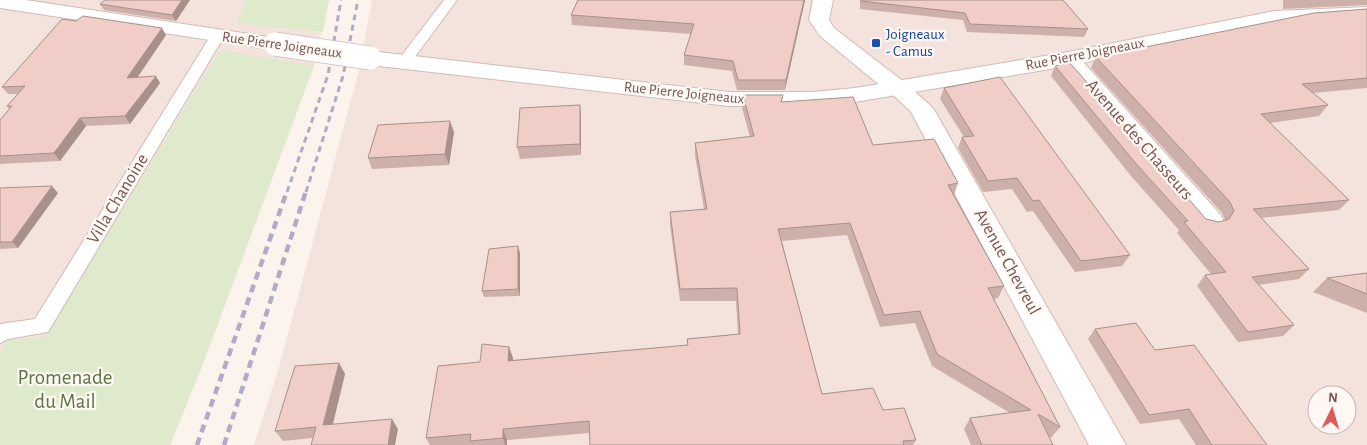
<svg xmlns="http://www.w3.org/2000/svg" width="1367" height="445" viewBox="0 0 1367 445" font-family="'Alegreya Sans',sans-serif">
<rect width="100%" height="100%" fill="#fcf3ed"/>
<g fill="#f3e3dc" fill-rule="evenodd">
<polygon points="0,0 329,0 314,66 201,369 170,445 0,445"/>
<path d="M372,0H1367V445H254L278,371L359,70ZM1317,395H1347V425H1317Z"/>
</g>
<g fill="#deeacb">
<polygon points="246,0 329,0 323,32 237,23"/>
<polygon points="220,50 314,66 201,369 170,445 0,445 0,352 7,340 45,337"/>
</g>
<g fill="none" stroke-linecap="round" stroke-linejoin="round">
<defs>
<g id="service">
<polygon points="444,0 457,0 409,65 399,65 397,62 399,59"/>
<polygon points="218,31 225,35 48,332 8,339 0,343 0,324 35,319 211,35"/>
</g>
<g id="minor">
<polygon points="813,0 833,0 829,20 834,28 904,82 907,87 904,92 896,94 888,92 820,36 809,20"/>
<polygon points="1068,52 1076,54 1220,214 1224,221 1220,228 1210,231 1200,228 1060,64 1057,59 1060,54"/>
</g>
<g id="tertiary">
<polygon points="0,0 26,0 275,38 283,39 286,44 283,49 275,50 0,8"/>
<polygon points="1367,7 1367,19 1275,23 1068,66 855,102 813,106 729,106 370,65 362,63 359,58 362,53 370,51 729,92 813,92 855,88 1068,52 1275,11"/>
</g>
<polygon id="secondary" points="896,80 904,82 933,108 1126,445 1089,445 911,112 885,87 888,82"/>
</defs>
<use href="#service" stroke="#d1bbb5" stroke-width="2"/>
<use href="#minor" stroke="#d1bbb5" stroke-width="2"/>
<use href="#tertiary" stroke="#d1bbb5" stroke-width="2"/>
<use href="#secondary" stroke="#d4bab2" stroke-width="2"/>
<use href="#service" fill="#fff" fill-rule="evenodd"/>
<use href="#minor" fill="#fff" fill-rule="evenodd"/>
<use href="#tertiary" fill="#fff" fill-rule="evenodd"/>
<use href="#secondary" fill="#fff" fill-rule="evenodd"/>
<g stroke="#b3aac7" stroke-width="3" stroke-dasharray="6 4.5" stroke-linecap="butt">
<polyline points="287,192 328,75 341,0"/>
<polyline points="306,192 343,76 358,0"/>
</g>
<g stroke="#b3aac7" stroke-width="4.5" stroke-dasharray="8 5.5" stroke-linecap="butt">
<polyline points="197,445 287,191"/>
<polyline points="224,445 306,191"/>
</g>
<defs>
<polyline id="tertiary-bridge" points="275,44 370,58"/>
</defs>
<use href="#tertiary-bridge" stroke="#d1bbb5" stroke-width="25" stroke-linecap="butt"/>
<use href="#tertiary-bridge" stroke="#fff" stroke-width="23"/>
</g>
<g fill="#ceb0aa">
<polygon points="190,0 176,21 104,10 100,4"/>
<polygon points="578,0 805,0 785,90 737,90 732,71 684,65 684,55 691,34 572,25 571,15"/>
<polygon points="860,0 1063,0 1088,29 1084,37 967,32 963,20 860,9"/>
<polygon points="1283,0 1367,0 1367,6 1367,5 1283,9"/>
<polygon points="1367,9 1367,88 1313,93 1328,105 1319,116 1270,123 1349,200 1339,210 1261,218 1309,269 1299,279 1259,285 1294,325 1283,336 1238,342 1197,286 1205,275 1211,274 1177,233 1179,230 1131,176 1051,76 1055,66 1206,219 1219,222 1225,220 1222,213 1091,68 1096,57"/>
<polygon points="166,35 138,77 160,83 130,124 86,126 60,161 0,164 0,120 9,109 7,106 18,94 8,94 2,87"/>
<polygon points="944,88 1130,255 1122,266 1075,272 1033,211 1027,212 1012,189 983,192 958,148 962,137 964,137 940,99"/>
<polygon points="743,95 783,95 782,102 873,145 958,183 954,195 1004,286 998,298 994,299 1060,427 1051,438 1048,436 1053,445 971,445 964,429 970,418 1010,413 932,366 915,323 880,327 847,235 782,241 822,394 883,410 916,440 913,445 590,445 589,433 507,440 507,445 430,445 426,438 480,362 509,347 513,360 687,345 687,339 738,334 736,301 680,301 670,225 670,212 704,209 695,155 695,143 750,137 742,108"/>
<polygon points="581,116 581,155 520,159 517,147"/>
<polygon points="454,132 449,165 372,169 368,158"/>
<polygon points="0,188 58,193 18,248 0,249"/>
<polygon points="520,253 520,296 484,297 482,291"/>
<polygon points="1367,273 1367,313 1313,292 1327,278"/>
<polygon points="1095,329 1155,350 1267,445 1196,445 1179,419 1140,424 1088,339"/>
<polygon points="339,363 345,374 333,424 398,429 283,441 275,431"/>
</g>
<g fill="#a8908b">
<polygon points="182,0 190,0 176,21 172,15"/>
<polygon points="804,0 805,0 785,90 786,80"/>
<polygon points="162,28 166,35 132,85 127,78"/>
<polygon points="156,76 160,83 130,124 125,116"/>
<polygon points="580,105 581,116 581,155 580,144"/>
<polygon points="80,118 86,126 60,161 54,153"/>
<polygon points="450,121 454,132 449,165 445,154"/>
<polygon points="52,186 58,193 18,248 12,242"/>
<polygon points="518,246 520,253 520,296 518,289"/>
<polygon points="509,347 513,358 512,372 508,361"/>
<polygon points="339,363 345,374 330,435 323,425"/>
<polygon points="392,419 398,429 395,445 388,445"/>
<polygon points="503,429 507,440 507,445 505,445 503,438"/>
</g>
<g fill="#f0cdc6" stroke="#a8908b">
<polygon points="105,0 182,0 172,15 100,4"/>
<polygon points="578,0 804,0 786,80 738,80 733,61 684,55 694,24 571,15"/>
<polygon points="861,0 1063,0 1088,29 970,24 965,13 861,1"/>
<polygon points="1367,9 1367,78 1302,84 1328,105 1261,114 1349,200 1253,209 1309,269 1252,277 1294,325 1248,332 1205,275 1226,272 1184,222 1188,221 1138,166 1055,66 1070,63 1206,219 1219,222 1229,219 1234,211 1230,202 1096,57 1314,13"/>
<polygon points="83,16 162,28 127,78 156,76 125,116 80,118 54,153 0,156 0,120 12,106 7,106 25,86 2,87 62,19 76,21"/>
<polygon points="1000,77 1130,255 1081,261 1039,200 1033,201 1017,178 988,181 962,137 974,136 944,88"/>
<polygon points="743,95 783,95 781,102 853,97 873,145 934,139 958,183 948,185 1004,286 988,288 1060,427 1038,414 1053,445 982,445 970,418 1031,410 937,354 920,311 884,315 850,223 778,229 822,394 873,388 883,410 904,408 916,440 903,441 904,445 590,445 589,421 503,429 503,438 470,441 471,434 426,438 438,366 480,362 482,344 509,347 508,361 688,345 687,339 740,334 737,288 680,289 670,212 707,209 695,143 754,136"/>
<polygon points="580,105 580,144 517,147 520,108"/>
<polygon points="450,121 445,154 368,158 378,125"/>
<polygon points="52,186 12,242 0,242 0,188"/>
<polygon points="518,246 518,289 482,291 489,249"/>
<polygon points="1367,273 1367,294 1327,278"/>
<polygon points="1136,323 1155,350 1194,345 1267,445 1212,445 1189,409 1149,415 1095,329"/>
<polygon points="339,363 323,425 392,419 388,445 311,445 316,427 275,431 295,366"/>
</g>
<rect fill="#1a4fb4" stroke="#fef8f4" stroke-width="2" x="871" y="38" width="10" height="10" rx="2.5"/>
<g text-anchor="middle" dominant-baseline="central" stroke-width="4.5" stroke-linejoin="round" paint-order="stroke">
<g font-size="15" fill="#164399" stroke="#fef8f4" text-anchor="start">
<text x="886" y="34">Joigneaux<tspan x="886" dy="17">- Camus</tspan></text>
</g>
<g font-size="15" fill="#775550" stroke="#fef8f4">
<text transform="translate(282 45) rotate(8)">Rue Pierre Joigneaux</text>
<text transform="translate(1085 54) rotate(-11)">Rue Pierre Joigneaux</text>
<text transform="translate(684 93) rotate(6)">Rue Pierre Joigneaux</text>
</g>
<g font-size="18" fill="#775550" stroke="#fef8f4">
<text transform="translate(1139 140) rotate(49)">Avenue des Chasseurs</text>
<text transform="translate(118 199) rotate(-59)">Villa Chanoine</text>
<text transform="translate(1007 262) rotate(61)">Avenue Chevreul</text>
</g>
<g font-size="21" fill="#5e7645" stroke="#fef8f4">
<text x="65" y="377">Promenade<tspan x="65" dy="24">du Mail</tspan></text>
</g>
</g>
<g transform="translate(1332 410) rotate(5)"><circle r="24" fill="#fef8f4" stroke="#c8b7b2"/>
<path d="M0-4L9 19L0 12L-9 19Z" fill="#dd5b5b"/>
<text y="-8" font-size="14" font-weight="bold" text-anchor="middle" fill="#775550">N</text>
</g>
</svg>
